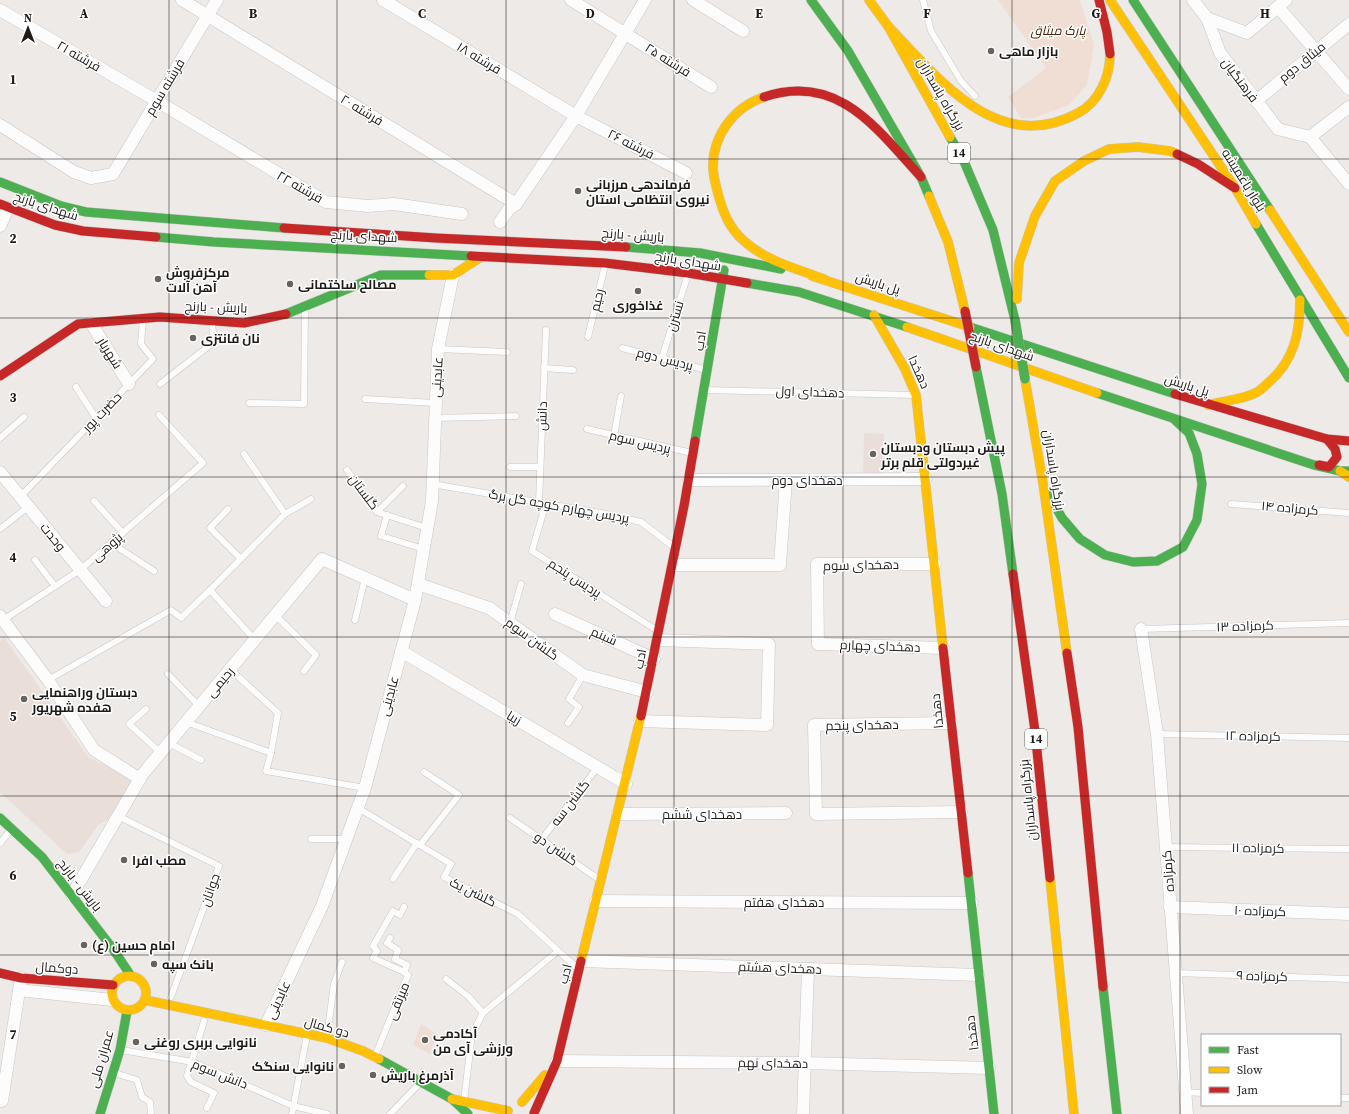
<svg xmlns="http://www.w3.org/2000/svg" width="1349" height="1114" viewBox="0 0 1349 1114" font-family="'Source Serif 4',Cairo,serif">
<rect width="100%" height="100%" fill="#eeeae8"/>
<g fill="#e9ded8">
<polygon points="864,433 884,434 882,473 863,473"/>
<polygon points="4,637 88,757 135,780 114,817 98,825 79,852 67,854 0,792 0,641"/>
</g>
<g fill="#f0ded4">
<polygon points="998,0 1080,0 1094,45 1087,85 1069,105 1034,118 1021,118 1008,97 1046,68"/>
<polygon points="421,1024 437,1034 430,1054 413,1045"/>
</g>
<g fill="none" stroke-linecap="round" stroke-linejoin="round">
<defs>
<g id="lane">
<polyline points="923,0 931,31 961,81 975,96"/>
<polyline points="588,337 605,265"/>
<polyline points="622,348 707,370"/>
<polyline points="438,349 507,352"/>
<polyline points="662,358 688,274"/>
<polyline points="544,368 573,370"/>
<polyline points="160,384 214,342 212,322"/>
<polyline points="76,387 96,418"/>
<polyline points="706,390 914,395"/>
<polyline points="365,399 435,403"/>
<polyline points="249,403 304,404 305,308"/>
<polyline points="434,418 516,416"/>
<polyline points="587,429 692,453"/>
<polyline points="614,436 621,396"/>
<polyline points="0,438 24,417"/>
<polyline points="244,454 285,514"/>
<polyline points="510,467 540,467"/>
<polyline points="347,470 377,512 427,528"/>
<polyline points="432,484 601,513 641,522 675,548"/>
<polyline points="20,497 153,359 141,344 143,320"/>
<polyline points="94,501 123,533"/>
<polyline points="539,502 546,330"/>
<polyline points="546,503 532,551 658,631"/>
<polyline points="1231,504 1349,513"/>
<polyline points="228,509 210,528 241,559"/>
<polyline points="377,512 403,486"/>
<polyline points="387,515 381,536 424,549"/>
<polyline points="0,529 28,507"/>
<polyline points="111,543 154,571"/>
<polyline points="35,560 55,586"/>
<polyline points="275,615 316,655 304,671"/>
<polyline points="3,620 80,570 203,463 159,415"/>
<polyline points="355,620 365,578"/>
<polyline points="510,623 521,584"/>
<polyline points="1141,629 1349,623"/>
<polyline points="255,640 210,590 285,514 311,499"/>
<polyline points="230,669 278,713 271,753"/>
<polyline points="168,674 199,706"/>
<polyline points="48,680 171,610 181,618 210,590"/>
<polyline points="146,709 129,724 161,753"/>
<polyline points="186,722 271,753 266,771 365,788"/>
<polyline points="568,723 579,707 569,699 583,675"/>
<polyline points="1157,734 1349,738"/>
<polyline points="169,743 201,760"/>
<polyline points="358,808 451,864 444,877 518,914 578,969"/>
<polyline points="118,816 219,866 171,997"/>
<polyline points="510,818 600,880"/>
<polyline points="311,839 346,839"/>
<polyline points="541,840 598,767"/>
<polyline points="0,843 11,830"/>
<polyline points="420,845 459,795 424,772"/>
<polyline points="1166,847 1349,849"/>
<polyline points="393,879 417,843"/>
<polyline points="404,972 373,958 377,951 373,946 393,911 400,915 404,907"/>
<polyline points="1175,973 1349,979"/>
<polyline points="446,979 469,997 483,1013"/>
<polyline points="204,1021 187,1076 191,1082 214,1093 207,1108"/>
<polyline points="327,1036 334,984 342,962"/>
<polyline points="121,1050 193,1062 293,1106 327,1114"/>
<polyline points="375,1056 408,975 404,972 407,965 395,959 398,950 387,943 390,938"/>
<polyline points="115,1073 137,1080 142,1097 150,1102 151,1114"/>
<polyline points="1184,1092 1202,1093"/>
<polyline points="1340,1098 1349,1098"/>
<polyline points="464,1101 472,1034 483,1013 558,951"/>
<polyline points="292,1114 307,1035"/>
<polyline points="390,1114 421,1082"/>
</g>
<g id="street">
<polyline points="182,0 516,204"/>
<polyline points="383,0 576,116 686,173"/>
<polyline points="571,0 711,87"/>
<polyline points="693,0 743,31"/>
<polyline points="1193,0 1207,18 1220,53 1278,129 1310,137"/>
<polyline points="1278,7 1349,89"/>
<polyline points="0,10 157,101 326,202 368,206 394,204 462,214"/>
<polyline points="1207,18 1247,33 1286,0"/>
<polyline points="1256,101 1349,24"/>
<polyline points="0,125 74,172 91,178 113,174 217,0"/>
<polyline points="1310,137 1349,184"/>
<polyline points="1310,137 1349,107"/>
<polyline points="500,222 509,209 516,204 576,116 645,0"/>
<polyline points="0,226 8,208"/>
<polyline points="91,323 129,384"/>
<polyline points="0,472 106,601"/>
<polyline points="689,480 926,479"/>
<polyline points="935,564 817,564 818,644 943,648"/>
<polyline points="673,565 780,565 786,480"/>
<polyline points="418,584 489,608 583,675 647,692"/>
<polyline points="555,614 654,659"/>
<polyline points="0,616 48,680 94,750 140,779"/>
<polyline points="1141,629 1157,734 1187,1114"/>
<polyline points="401,651 626,784"/>
<polyline points="640,721 767,725 769,644 658,640"/>
<polyline points="951,723 814,725 816,814 961,812"/>
<polyline points="618,814 786,813"/>
<polyline points="72,895 142,775 322,559 415,600"/>
<polyline points="596,901 972,903"/>
<polyline points="1170,907 1349,914"/>
<polyline points="582,961 978,975"/>
<polyline points="19,990 112,1000"/>
<polyline points="266,1025 322,906 365,788 415,600 432,501 438,349 453,275"/>
<polyline points="557,1061 805,1063 989,1068"/>
<polyline points="2,1101 21,978"/>
<polyline points="803,1114 808,969"/>
</g>
<g id="fast">
<polyline points="811,0 848,51 921,177 929,196"/>
<polyline points="1133,0 1270,210"/>
<polyline points="950,137 963,159 993,230 1015,320"/>
<polyline points="0,182 61,206 86,212 284,228"/>
<polyline points="1256,224 1349,378"/>
<polyline points="156,237 214,242 471,256"/>
<polyline points="626,247 700,253 781,269"/>
<polyline points="747,283 799,292 907,327"/>
<polyline points="286,314 381,275 429,275"/>
<polyline points="970,327 1175,394"/>
<polyline points="976,367 1002,494 1013,574"/>
<polyline points="1097,393 1314,465 1340,471 1349,471"/>
<polyline points="695,441 724,270"/>
<polyline points="1049,495 1062,518 1080,539 1105,555 1133,562 1157,561 1183,547 1197,520 1202,484 1197,454 1189,433 1175,420"/>
<polyline points="0,818 42,857 113,949 131,976"/>
<polyline points="968,873 994,1114"/>
<polyline points="1103,987 1117,1114"/>
<polyline points="379,1059 452,1099 468,1114"/>
<polyline points="100,1114 120,1050 127,1011"/>
</g>
<g id="slow">
<polyline points="869,0 888,26 950,137"/>
<polyline points="1110,0 1235,188 1256,224"/>
<path d="M888,26C938,78 998,157 1078,113C1099,102 1110,77 1110,54"/>
<path d="M764,97C734,107 713,135 713,167C713,176 716,185 718,194C723,212 729,228 744,241C766,261 797,269 824,279"/>
<polyline points="929,196 948,242 965,311"/>
<polyline points="1270,210 1349,332"/>
<polyline points="429,275 453,275 481,257"/>
<polyline points="812,276 970,327"/>
<polyline points="1017,299 1019,263 1035,216 1055,181 1084,161 1109,149 1138,147 1170,151 1177,154"/>
<polyline points="874,315 905,369 916,395 943,648"/>
<polyline points="907,327 1097,393"/>
<polyline points="1025,379 1043,483 1067,653"/>
<path d="M1208,405C1223,401 1239,400 1253,394C1259,392 1264,387 1268,383C1294,361 1300,333 1300,300"/>
<polyline points="1340,471 1349,477"/>
<polyline points="1050,878 1074,1114"/>
<polyline points="581,961 641,716"/>
<circle cx="129" cy="993" r="17"/>
<polyline points="145,1000 327,1038 363,1051 379,1059"/>
<polyline points="452,1099 508,1111"/>
<polyline points="522,1102 545,1075"/>
</g>
<g id="jam">
<polyline points="1099,0 1107,32 1110,54"/>
<path d="M764,97C838,72 877,129 921,177"/>
<polyline points="1177,154 1198,164 1235,188"/>
<polyline points="0,204 55,225 83,231 156,237"/>
<polyline points="284,228 436,238 626,247"/>
<polyline points="471,256 605,263 688,273 747,283"/>
<polyline points="0,376 78,324 160,317 244,323 286,314"/>
<polyline points="1175,394 1327,439 1349,441"/>
<polyline points="1319,465 1329,467 1337,457 1335,449 1327,439"/>
<polyline points="1013,574 1035,731 1050,878"/>
<polyline points="943,648 968,873"/>
<polyline points="1067,653 1078,727 1103,987"/>
<polyline points="641,716 684,506 695,441"/>
<polyline points="0,973 21,978 113,985"/>
<polyline points="534,1113 557,1061 581,961"/>
</g>
</defs>
<use href="#lane" stroke="#cac6c5" stroke-width="7"/>
<use href="#street" stroke="#cac6c5" stroke-width="13"/>
<use href="#fast" stroke="#cac6c5" stroke-width="10"/>
<use href="#slow" stroke="#cac6c5" stroke-width="10"/>
<use href="#jam" stroke="#cac6c5" stroke-width="10"/>
<use href="#lane" stroke="#fcfcfc" stroke-width="6"/>
<use href="#street" stroke="#fcfcfc" stroke-width="12"/>
<use href="#fast" stroke="#4caf50" stroke-width="9"/>
<use href="#slow" stroke="#ffc107" stroke-width="9"/>
<use href="#jam" stroke="#c62828" stroke-width="9"/>
<defs>
<polyline id="fast-bridge" points="1015,320 1025,379"/>
<polyline id="jam-bridge" points="965,311 976,367"/>
</defs>
<use href="#fast-bridge" stroke="#a99f99" stroke-width="10" stroke-linecap="butt"/>
<use href="#jam-bridge" stroke="#a99f99" stroke-width="10" stroke-linecap="butt"/>
<use href="#fast-bridge" stroke="#4caf50" stroke-width="9"/>
<use href="#jam-bridge" stroke="#c62828" stroke-width="9"/>
</g>
<path fill="none" stroke="#1d1a18" stroke-width="1" stroke-opacity="0.55" d="M169,0V1114M337,0V1114M506,0V1114M674,0V1114M843,0V1114M1012,0V1114M1180,0V1114M0,159H1349M0,318H1349M0,477H1349M0,637H1349M0,796H1349M0,955H1349"/>
<g fill="#666361" stroke="#fff" stroke-width="1.5">
<circle cx="991" cy="51" r="4"/>
<circle cx="578" cy="191" r="4"/>
<circle cx="158" cy="279" r="4"/>
<circle cx="290" cy="284" r="4"/>
<circle cx="638" cy="291" r="4"/>
<circle cx="193" cy="338" r="4"/>
<circle cx="873" cy="454" r="4"/>
<circle cx="24" cy="699" r="4"/>
<circle cx="124" cy="860" r="4"/>
<circle cx="84" cy="945" r="4"/>
<circle cx="154" cy="964" r="4"/>
<circle cx="425" cy="1040" r="4"/>
<circle cx="136" cy="1042" r="4"/>
<circle cx="342" cy="1066" r="4"/>
<circle cx="373" cy="1075" r="4"/>
</g>
<g text-anchor="middle" dominant-baseline="central" stroke-width="3" stroke-linejoin="round" paint-order="stroke">
<g fill="#fff" stroke="#615f5d" stroke-width="1">
<rect x="948" y="143" width="22" height="20" rx="3"/>
<rect x="1025" y="729" width="22" height="20" rx="3"/>
</g>
<g font-size="12" font-weight="bold" fill="#1d1a18">
<text x="959" y="153">14</text>
<text x="1036" y="739">14</text>
</g>
<g font-size="13" font-style="italic" fill="#4a2308" stroke="#fff">
<text x="1058" y="30">پارک میثاق</text>
</g>
<g font-size="13" font-weight="bold" fill="#1d1a18" stroke="#fff" text-anchor="start">
<text x="999" y="51">بازار ماهی</text>
<text x="586" y="184">فرماندهی مرزبانی<tspan x="586" dy="15">نیروی انتظامی استان</tspan></text>
<text x="166" y="272">مرکزفروش<tspan x="166" dy="15">آهن آلات</tspan></text>
<text x="298" y="284">مصالح ساختمانی</text>
<text x="638" y="305" text-anchor="middle">غذاخوری</text>
<text x="201" y="338">نان فانتزی</text>
<text x="881" y="447">پیش دبستان ودبستان<tspan x="881" dy="15">غیردولتی قلم برتر</tspan></text>
<text x="32" y="692">دبستان وراهنمایی<tspan x="32" dy="15">هفده شهریور</tspan></text>
<text x="132" y="860">مطب افرا</text>
<text x="92" y="945">امام حسین (ع)</text>
<text x="162" y="964">بانک سپه</text>
<text x="433" y="1033">آکادمی<tspan x="433" dy="15">ورزشی آی من</tspan></text>
<text x="144" y="1042">نانوایی بربری روغنی</text>
<text x="334" y="1066" text-anchor="end">نانوایی سنگک</text>
<text x="381" y="1075">آذرمرغ باریش</text>
</g>
<g font-size="13" fill="#1d1a18" stroke="#fff">
<text transform="translate(79 56) rotate(30)">۲۱ فرشته</text>
<text transform="translate(479 58) rotate(31)">۱۸ فرشته</text>
<text transform="translate(668 60) rotate(32)">۲۵ فرشته</text>
<text transform="translate(1302 62) rotate(-39)">میثاق دوم</text>
<text transform="translate(1240 80) rotate(53)">فرهنگیان</text>
<text transform="translate(165 87) rotate(-59)">فرشته سوم</text>
<text transform="translate(941 94) rotate(60)">بزرگراه پاسداران</text>
<text transform="translate(362 110) rotate(31)">۲۰ فرشته</text>
<text transform="translate(631 144) rotate(27)">۲۶ فرشته</text>
<text transform="translate(1244 180) rotate(58)">بلوار باغمیشه</text>
<text transform="translate(300 187) rotate(30)">۲۲ فرشته</text>
<text transform="translate(46 206) rotate(18)">شهدای بارنج</text>
<text transform="translate(633 235) rotate(4)">باریش - بارنج</text>
<text transform="translate(364 236) rotate(3)">شهدای بارنج</text>
<text transform="translate(688 261) rotate(9)">شهدای بارنج</text>
<text transform="translate(878 283) rotate(18)">پل باریش</text>
<text transform="translate(597 300) rotate(-77)">رحیم</text>
<text transform="translate(216 307) rotate(2)">باریش - بارنج</text>
<text transform="translate(675 316) rotate(-73)">نسترن</text>
<text transform="translate(700 341) rotate(-81)">ادب</text>
<text transform="translate(1002 346) rotate(19)">شهدای بارنج</text>
<text transform="translate(110 353) rotate(58)">شهریار</text>
<text transform="translate(665 359) rotate(14)">پردیس دوم</text>
<text transform="translate(919 372) rotate(66)">دهخدا</text>
<text transform="translate(437 377) rotate(-86)">عابدینی</text>
<text transform="translate(1187 385) rotate(18)">پل باریش</text>
<text transform="translate(810 392) rotate(2)">دهخدای اول</text>
<text transform="translate(102 412) rotate(-46)">حضرت پور</text>
<text transform="translate(542 416) rotate(-88)">دانش</text>
<text transform="translate(640 442) rotate(13)">پردیس سوم</text>
<text transform="translate(1054 470) rotate(81)">بزرگراه پاسداران</text>
<text x="807" y="480">دهخدای دوم</text>
<text transform="translate(364 492) rotate(53)">گلستان</text>
<text transform="translate(559 506) rotate(10)">پردیس چهارم کوچه گل برگ</text>
<text transform="translate(1290 508) rotate(5)">کرمزاده ۱۴</text>
<text transform="translate(53 537) rotate(51)">وحدت</text>
<text transform="translate(107 547) rotate(-41)">پژوهی</text>
<text transform="translate(861 565) rotate(-1)">دهخدای سوم</text>
<text transform="translate(575 578) rotate(33)">پردیس پنجم</text>
<text transform="translate(1245 626) rotate(-2)">کرمزاده ۱۳</text>
<text transform="translate(604 636) rotate(24)">شبنم</text>
<text transform="translate(532 639) rotate(36)">گلشن سوم</text>
<text transform="translate(880 646) rotate(2)">دهخدای چهارم</text>
<text transform="translate(640 659) rotate(-79)">ادب</text>
<text transform="translate(220 682) rotate(-50)">رحیمی</text>
<text transform="translate(389 696) rotate(-75)">عابدینی</text>
<text transform="translate(937 711) rotate(-96)">دهخدا</text>
<text transform="translate(514 718) rotate(31)">زیبا</text>
<text transform="translate(862 725) rotate(-1)">دهخدای پنجم</text>
<text transform="translate(1253 736) rotate(1)">کرمزاده ١٢</text>
<text transform="translate(1028 800) rotate(-96)">بزرگراه پاسداران</text>
<text transform="translate(570 803) rotate(-52)">گلشن سه</text>
<text x="702" y="814">دهخدای ششم</text>
<text transform="translate(1258 848) rotate(1)">کرمزاده ١١</text>
<text transform="translate(556 849) rotate(34)">گلشن دو</text>
<text transform="translate(1168 871) rotate(-94)">کرمزاده</text>
<text transform="translate(80 885) rotate(52)">باریش - بارنج</text>
<text transform="translate(210 890) rotate(-70)">جوانان</text>
<text transform="translate(473 892) rotate(26)">گلشن یک</text>
<text x="784" y="902">دهخدای هفتم</text>
<text transform="translate(1260 911) rotate(2)">کرمزاده ١٠</text>
<text transform="translate(57 968) rotate(4)">دوکمال</text>
<text transform="translate(780 968) rotate(2)">دهخدای هشتم</text>
<text transform="translate(565 974) rotate(-75)">ادب</text>
<text transform="translate(1262 976) rotate(2)">کرمزاده ٩</text>
<text transform="translate(278 1000) rotate(-65)">عابدینی</text>
<text transform="translate(398 1001) rotate(-68)">میرتقی</text>
<text transform="translate(327 1027) rotate(16)">دو کمال</text>
<text transform="translate(972 1033) rotate(-97)">دهخدا</text>
<text transform="translate(101 1059) rotate(-74)">عمران ملی</text>
<text transform="translate(773 1063) rotate(1)">دهخدای نهم</text>
<text transform="translate(220 1074) rotate(22)">دانش سوم</text>
</g>
</g>
<g font-size="13" text-anchor="middle" font-weight="bold" fill="#1d1a18" stroke="#fff" stroke-width="3" stroke-linejoin="round" paint-order="stroke">
<text x="84" y="18">A</text>
<text x="253" y="18">B</text>
<text x="422" y="18">C</text>
<text x="590" y="18">D</text>
<text x="759" y="18">E</text>
<text x="927" y="18">F</text>
<text x="1096" y="18">G</text>
<text x="1265" y="18">H</text>
<text x="13" y="84">1</text>
<text x="13" y="243">2</text>
<text x="13" y="402">3</text>
<text x="13" y="562">4</text>
<text x="13" y="721">5</text>
<text x="13" y="880">6</text>
<text x="13" y="1039">7</text>
</g>
<rect x="1201" y="1034" width="140" height="72" fill="#ffffff" stroke="#a5a3a3"/>
<rect x="1209" y="1047" width="20" height="6" fill="#4caf50" stroke="#a5a3a3"/>
<text x="1237" y="1054" font-size="12" fill="#1d1a18">Fast</text>
<rect x="1209" y="1067" width="20" height="6" fill="#ffc107" stroke="#a5a3a3"/>
<text x="1237" y="1074" font-size="12" fill="#1d1a18">Slow</text>
<rect x="1209" y="1087" width="20" height="6" fill="#c62828" stroke="#a5a3a3"/>
<text x="1237" y="1094" font-size="12" fill="#1d1a18">Jam</text>
<g transform="translate(28 28)" stroke="#ffffff" stroke-width="3" paint-order="stroke">
<path d="M0-3L7 15L0 10L-7 15Z" fill="#1d1a18"/>
<text y="-6" font-size="11" font-weight="bold" text-anchor="middle" fill="#1d1a18">N</text>
</g>
</svg>
